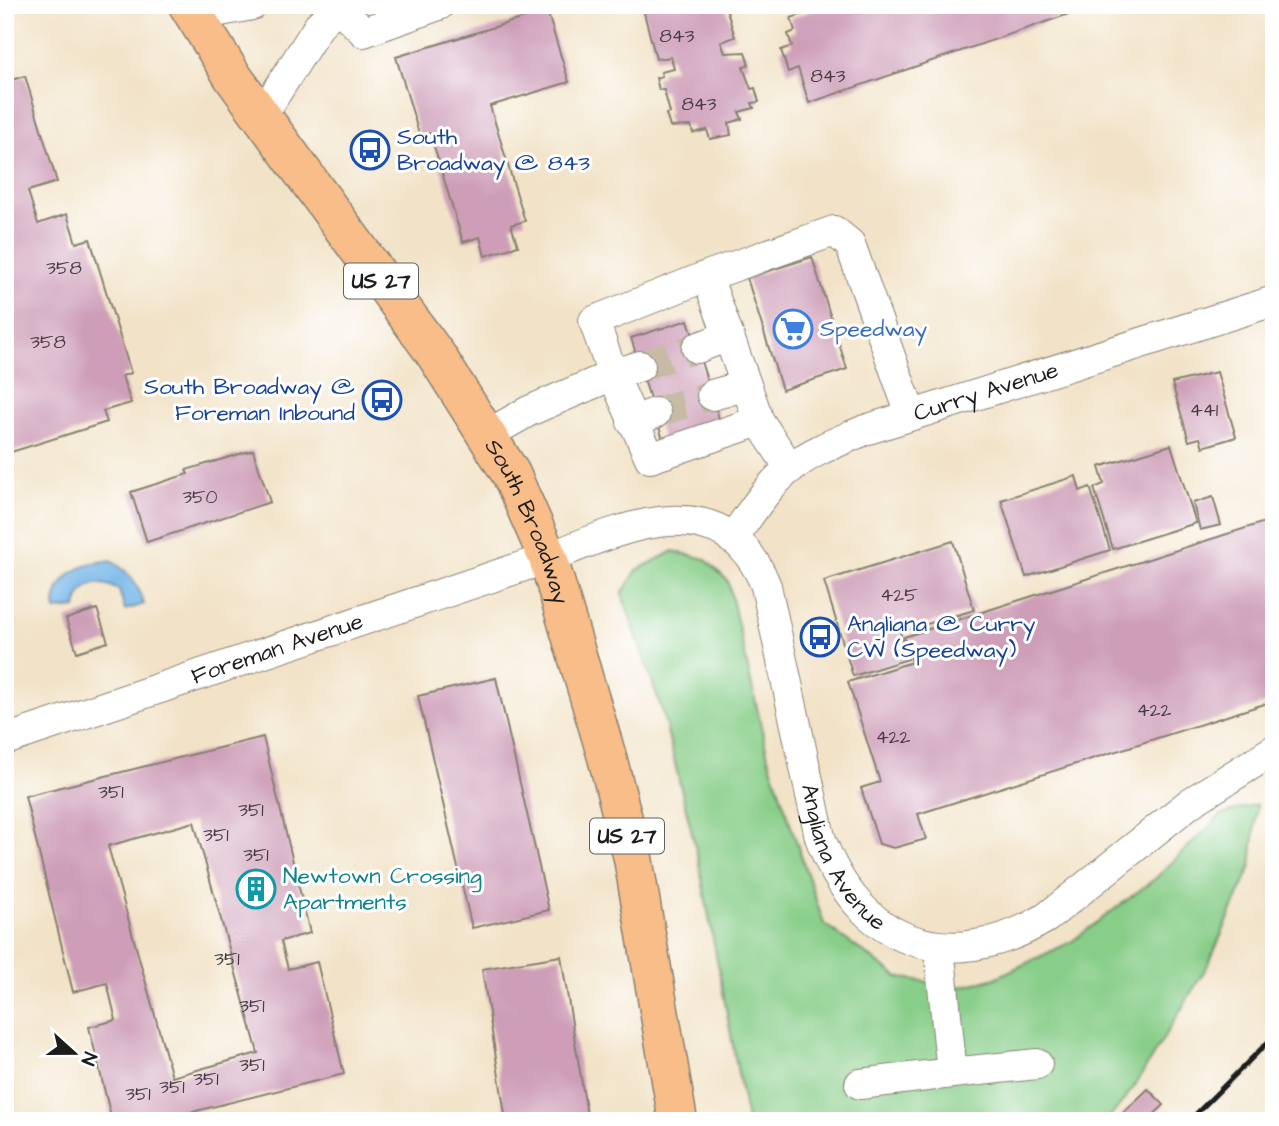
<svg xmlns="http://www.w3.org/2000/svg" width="1279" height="1126" viewBox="0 0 1279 1126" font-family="'Architects Daughter',sans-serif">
<rect width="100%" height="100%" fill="#fff"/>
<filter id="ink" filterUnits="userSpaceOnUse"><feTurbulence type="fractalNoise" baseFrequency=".0143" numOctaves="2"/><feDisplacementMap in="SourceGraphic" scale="14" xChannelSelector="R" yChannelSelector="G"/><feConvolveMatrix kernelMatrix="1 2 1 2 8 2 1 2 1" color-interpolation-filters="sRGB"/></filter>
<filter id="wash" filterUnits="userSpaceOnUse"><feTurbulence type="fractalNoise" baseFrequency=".00686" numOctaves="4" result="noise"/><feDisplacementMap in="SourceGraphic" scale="28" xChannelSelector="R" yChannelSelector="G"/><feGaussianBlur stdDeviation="1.57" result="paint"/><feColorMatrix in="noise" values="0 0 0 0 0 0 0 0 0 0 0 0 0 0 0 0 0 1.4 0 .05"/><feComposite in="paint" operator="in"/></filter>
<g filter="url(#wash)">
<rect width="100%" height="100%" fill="#f2e3c8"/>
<polygon fill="#88ce89" stroke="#527552" stroke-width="2" points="673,551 705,559 728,581 768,757 824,924 898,977 959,987 993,979 1071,942 1156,878 1221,815 1257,804 1251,867 1209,963 1134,1087 1107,1121 747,1121 698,858 662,710 622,594 637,570"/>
<path fill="#74b6e9" stroke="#486982" stroke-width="2" d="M111,561C130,572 137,583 144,604L125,610L119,590C97,578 81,583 76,608L55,610C55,576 81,562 111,561Z"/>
<g id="blocks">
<g fill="#ce9eb8" fill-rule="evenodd">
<polygon points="642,5 725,5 735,37 721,42 725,53 745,52 749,65 743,67 751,89 755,88 759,102 752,103 754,108 739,112 742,119 729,123 731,135 710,139 707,130 693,133 691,126 670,127 666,114 670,113 664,90 659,90 656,78 662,76 661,72 674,69 671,57 656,59"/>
<polygon points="828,5 849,5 851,10 861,5 1069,5 1072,13 809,103 798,68 788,72 781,50 792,46 788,34 795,31 791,18"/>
<polygon points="547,11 569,82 490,106 525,221 511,225 518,246 485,256 480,237 463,242 430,133 420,137 396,57"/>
<polygon points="25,76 57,182 28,191 38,224 67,214 76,243 90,239 131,373 122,376 131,403 103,411 107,422 5,454 5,82"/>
<polygon points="812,257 847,369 782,390 747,278"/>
<polygon points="688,320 722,428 665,446 631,338"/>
<polygon points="1217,372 1236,437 1203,447 1200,438 1189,441 1172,383"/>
<polygon points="1171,445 1196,523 1113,549 1094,488 1104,484 1099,467"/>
<polygon points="253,450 270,502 147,542 131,492 188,474 186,470"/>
<polygon points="1076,476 1080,491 1090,487 1110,550 1026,577 1001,500"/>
<polygon points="1213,497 1221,525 1200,530 1193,503"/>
<polygon points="1274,519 1274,701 918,814 926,839 894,848 879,844 861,788 880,782 848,682 912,662 904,637"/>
<polygon points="953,541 974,610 900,632 908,659 853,676 824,581"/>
<polygon points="97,609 108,642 77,652 66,619"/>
<polygon points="496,678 549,910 472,928 418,696"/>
<path d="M263,737L310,933L281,941L288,969L317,962L344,1074L156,1121H112L89,1027L116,1020L107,983L73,992L25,796ZM194,822L258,1053L172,1077L108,846Z"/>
<polygon points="561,956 588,1121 506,1121 482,969"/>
<polygon points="1148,1089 1164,1105 1147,1121 1126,1121 1121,1115"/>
</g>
</g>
</g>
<g filter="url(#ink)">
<use href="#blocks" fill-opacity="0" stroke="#878072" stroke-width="2"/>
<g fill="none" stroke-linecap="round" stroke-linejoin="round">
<g stroke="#c7bba6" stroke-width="30" stroke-dasharray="30 15" stroke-linecap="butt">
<polyline points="640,366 697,348"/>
<polyline points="655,413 712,395"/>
</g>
<defs>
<g id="minor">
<polyline points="336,5 364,32 439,5"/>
<polyline points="194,16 252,5"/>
<polyline points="262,115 320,24 337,7"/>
<polyline points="707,276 759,421 790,468"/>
<polyline points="697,348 728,336"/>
<polyline points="640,366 613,375 650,458 759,421"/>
<polyline points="712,395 744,386"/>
<polyline points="632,422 655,413"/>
<polyline points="487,435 529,411 613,375 594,321 707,276 834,231 850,244 911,415"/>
<path id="s1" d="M732,539C750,515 767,485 792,467C814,450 840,441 865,430L1274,301"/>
<path id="s2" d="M5,740L548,558C624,527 724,481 766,586L820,837C858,945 949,976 1046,918L1190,803L1274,750"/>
<polyline points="952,1073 1037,1064"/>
<polyline points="860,1084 952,1073 939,947"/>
</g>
<g id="major">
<path id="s3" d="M188,5L233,77L436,355L511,474L548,558L607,757L633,858L678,1121"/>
</g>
</defs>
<use href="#minor" stroke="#878072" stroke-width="32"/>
<use href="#major" stroke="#878072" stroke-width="41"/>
<use href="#minor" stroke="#fff" stroke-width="30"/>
<use href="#major" stroke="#f8bd89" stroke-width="38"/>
<polyline stroke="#1c1c1c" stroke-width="5" points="1189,1121 1274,1036"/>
</g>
</g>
<defs>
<symbol id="bus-ring" viewBox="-11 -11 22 22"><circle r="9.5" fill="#fff" stroke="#1a4fb4" stroke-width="1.5"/><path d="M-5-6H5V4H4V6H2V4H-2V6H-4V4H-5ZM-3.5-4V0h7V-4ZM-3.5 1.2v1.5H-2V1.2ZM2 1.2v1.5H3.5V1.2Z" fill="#1a4fb4"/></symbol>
<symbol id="supermarket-ring" viewBox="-11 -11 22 22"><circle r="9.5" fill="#fff" stroke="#3f7fe0" stroke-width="1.5"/><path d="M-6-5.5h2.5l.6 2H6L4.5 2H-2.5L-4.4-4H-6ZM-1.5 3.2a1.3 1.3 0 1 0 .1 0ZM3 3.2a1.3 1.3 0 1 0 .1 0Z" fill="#3f7fe0"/></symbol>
<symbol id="building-ring" viewBox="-11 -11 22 22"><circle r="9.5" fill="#fff" stroke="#0f9aa8" stroke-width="1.5"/><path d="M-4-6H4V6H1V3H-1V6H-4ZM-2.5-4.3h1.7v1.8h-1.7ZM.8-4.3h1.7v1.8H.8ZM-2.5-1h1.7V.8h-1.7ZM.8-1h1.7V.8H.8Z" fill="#0f9aa8"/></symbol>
</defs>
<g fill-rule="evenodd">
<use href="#bus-ring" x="348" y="128" width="44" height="44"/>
<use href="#supermarket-ring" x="771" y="307" width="44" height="44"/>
<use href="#bus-ring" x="360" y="378" width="44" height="44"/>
<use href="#bus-ring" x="798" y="615" width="44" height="44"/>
<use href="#building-ring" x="234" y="867" width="44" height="44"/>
</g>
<g text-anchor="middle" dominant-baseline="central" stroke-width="6" stroke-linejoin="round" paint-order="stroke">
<g font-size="19" fill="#483c43">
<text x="677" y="36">843</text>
<text x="828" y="76">843</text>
<text x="699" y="104">843</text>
<text x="64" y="268">358</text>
<text x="48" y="342">358</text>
<text x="1204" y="410">441</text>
<text x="200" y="497">350</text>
<text x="899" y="595">425</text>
<text x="1154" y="710">422</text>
<text x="893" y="737">422</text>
<text x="111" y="792">351</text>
<text x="251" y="810">351</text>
<text x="216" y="835">351</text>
<text x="256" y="855">351</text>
<text x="227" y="959">351</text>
<text x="252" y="1006">351</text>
<text x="252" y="1065">351</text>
<text x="206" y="1079">351</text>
<text x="172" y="1087">351</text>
<text x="138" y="1094">351</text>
</g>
<g fill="#fff" stroke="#606060" stroke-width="2">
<rect x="344" y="263.5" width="74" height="35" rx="5"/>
<rect x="590" y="818.5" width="74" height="35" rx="5"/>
</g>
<g font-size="21" font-weight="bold" fill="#1c1c1c">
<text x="381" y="281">US 27</text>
<text x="627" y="836">US 27</text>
</g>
<g font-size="23" fill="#164399" stroke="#fff" text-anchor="start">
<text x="397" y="137">South<tspan x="397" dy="26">Broadway @ 843</tspan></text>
<text x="355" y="387" text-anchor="end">South Broadway @<tspan x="355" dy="26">Foreman Inbound</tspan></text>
<text x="847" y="624">Angliana @ Curry<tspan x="847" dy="26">CW (Speedway)</tspan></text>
</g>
<g font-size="23" fill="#366cbe" stroke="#fff" text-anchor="start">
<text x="820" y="329">Speedway</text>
</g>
<g font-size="23" fill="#1c1c1c" stroke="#fff">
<text stroke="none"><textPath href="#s1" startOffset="303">Curry Avenue</textPath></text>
<text stroke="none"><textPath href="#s3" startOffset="620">South Broadway</textPath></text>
<text stroke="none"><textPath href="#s2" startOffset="287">Foreman Avenue</textPath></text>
<text stroke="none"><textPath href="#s2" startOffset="1111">Angliana Avenue</textPath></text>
</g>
<g font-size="23" fill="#0d838f" stroke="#fff" text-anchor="start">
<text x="283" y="876">Newtown Crossing<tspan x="283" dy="26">Apartments</tspan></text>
</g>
</g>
<rect width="1279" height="1126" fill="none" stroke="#fff" stroke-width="28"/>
<g transform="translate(74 1053) rotate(111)" stroke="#ffffff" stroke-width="5" paint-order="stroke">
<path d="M0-5L12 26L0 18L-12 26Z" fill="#1c1c1c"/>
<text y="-10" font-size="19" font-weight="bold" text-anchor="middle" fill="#1c1c1c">N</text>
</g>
</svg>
